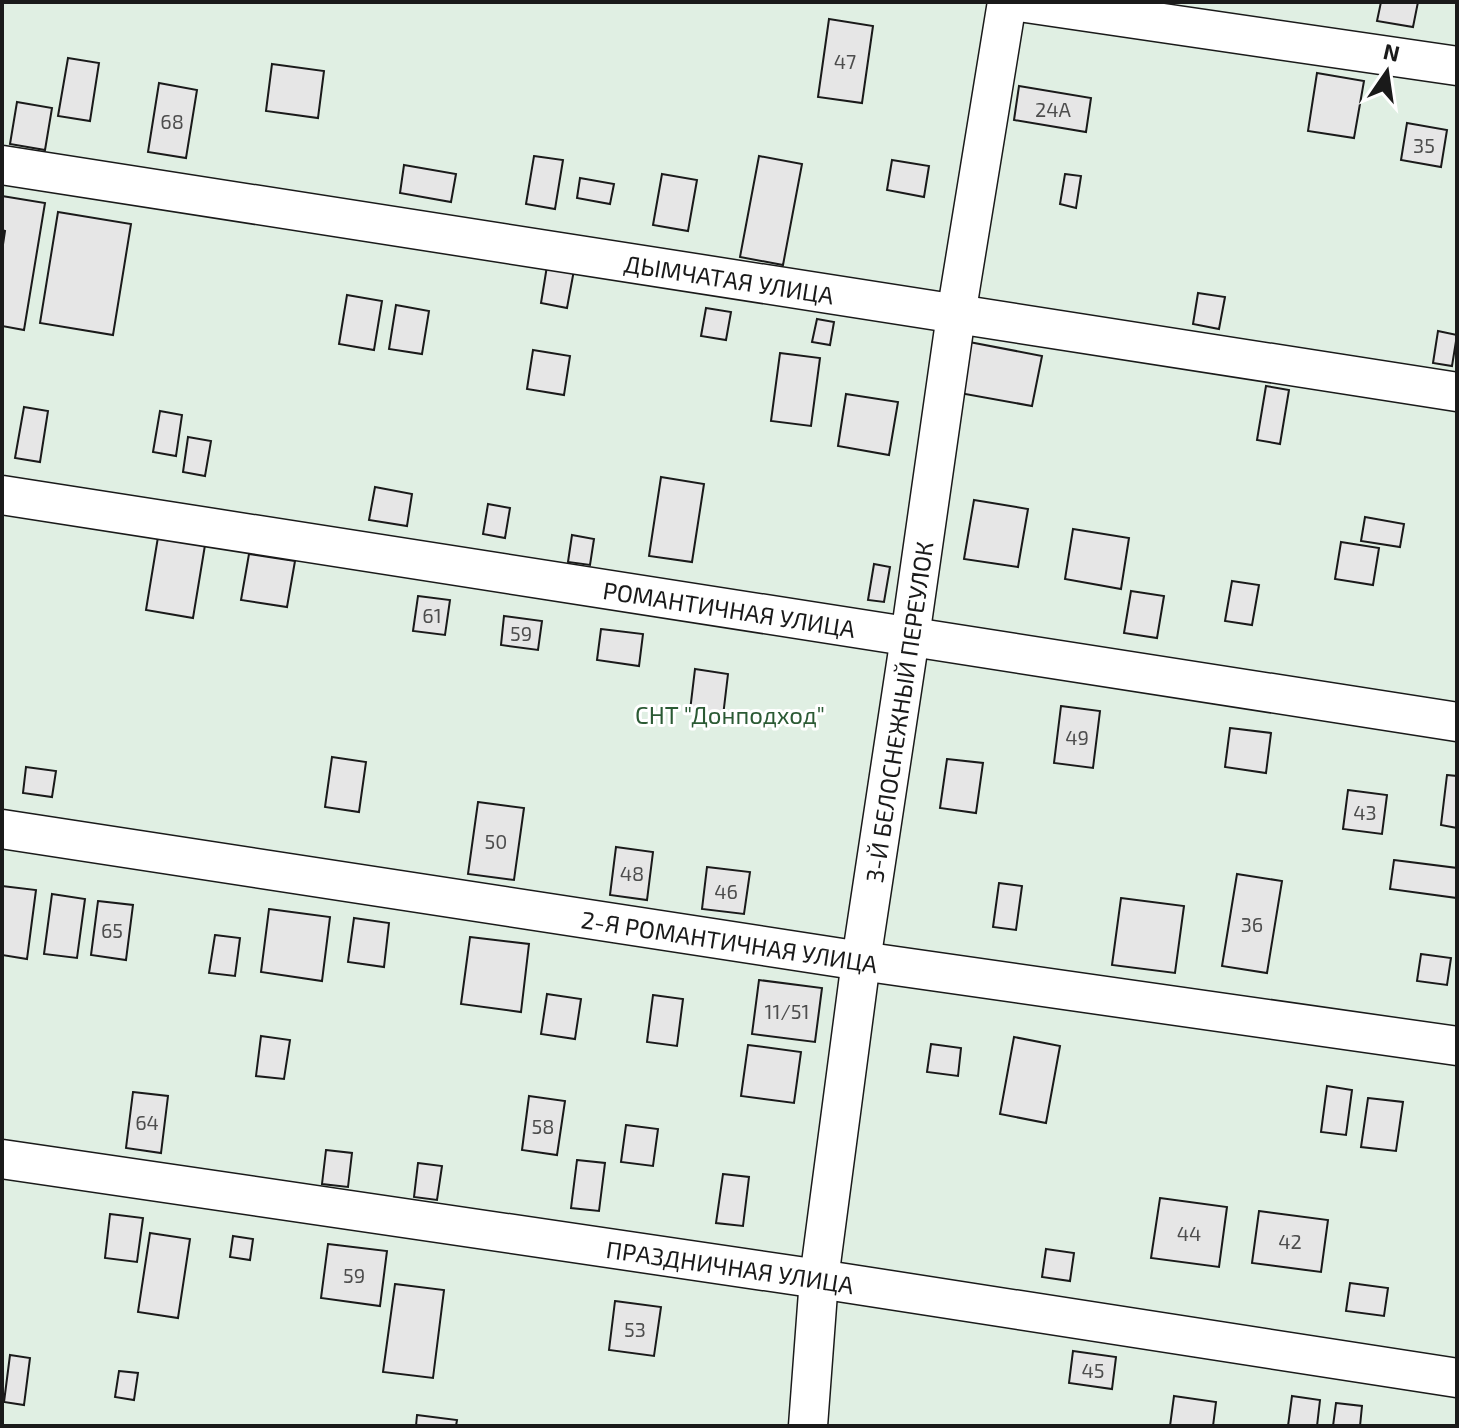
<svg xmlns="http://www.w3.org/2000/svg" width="1459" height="1428" viewBox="0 0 1459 1428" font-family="'Exo 2',sans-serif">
<rect width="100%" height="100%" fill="#fff"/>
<rect fill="#e0efe3" stroke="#6a6a6a" stroke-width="2" x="2" y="2" width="1455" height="1424"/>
<g fill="#e6e6e6" stroke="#1a1a1a" stroke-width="2">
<polygon points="1381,2 1418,2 1413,27 1377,21"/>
<polygon points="829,19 873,26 862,103 818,97"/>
<polygon points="68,58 99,63 90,121 58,116"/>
<polygon points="272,64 324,71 318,118 266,111"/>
<polygon points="1317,73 1364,81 1354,138 1308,131"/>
<polygon points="159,83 197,90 186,158 148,152"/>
<polygon points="1019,86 1091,98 1086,132 1014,120"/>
<polygon points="17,102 52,108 45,150 10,144"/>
<polygon points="1407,123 1447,130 1441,167 1401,160"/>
<polygon points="534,156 563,160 555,209 526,204"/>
<polygon points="759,156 802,164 783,265 740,257"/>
<polygon points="892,160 929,166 924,197 887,190"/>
<polygon points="404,165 456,174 451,202 400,193"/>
<polygon points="662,174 697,180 688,231 653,225"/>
<polygon points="1065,174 1081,176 1076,208 1060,204"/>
<polygon points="580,178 614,184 610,204 577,198"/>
<polygon points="2,196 45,203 24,330 2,326 2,251 5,231 2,230"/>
<polygon points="58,212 131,224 113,335 40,323"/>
<polygon points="547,266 574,270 567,308 541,303"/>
<polygon points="1198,293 1225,297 1219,329 1193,324"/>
<polygon points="347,295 382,301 374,350 339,344"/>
<polygon points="396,305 429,311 422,354 389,349"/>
<polygon points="706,308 731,312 726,340 701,336"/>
<polygon points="817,319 834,322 830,345 812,342"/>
<polygon points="1438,331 1457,335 1452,366 1433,363"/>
<polygon points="964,341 1042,356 1032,406 954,392"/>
<polygon points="533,350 570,356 564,395 527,389"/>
<polygon points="780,353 820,358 811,426 771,421"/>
<polygon points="1266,386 1289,390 1280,444 1257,440"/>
<polygon points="846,394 898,402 889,455 838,446"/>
<polygon points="24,407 48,411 40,462 15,458"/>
<polygon points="160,411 182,415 176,456 153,452"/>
<polygon points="188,437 211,441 205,476 183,472"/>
<polygon points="661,477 704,484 692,562 649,556"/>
<polygon points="375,487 412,494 407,526 369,520"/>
<polygon points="974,500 1028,509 1018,567 964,559"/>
<polygon points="488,504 510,508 505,538 483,534"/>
<polygon points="1365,517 1404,524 1400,547 1361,541"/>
<polygon points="1073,529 1129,538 1121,589 1065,579"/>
<polygon points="159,531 206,539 193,618 146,610"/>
<polygon points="572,535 594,539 590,565 568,562"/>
<polygon points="1341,542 1379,548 1373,585 1335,579"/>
<polygon points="249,554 295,561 287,607 241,600"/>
<polygon points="874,564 890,567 884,602 868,600"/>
<polygon points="1232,581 1259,585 1252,625 1225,621"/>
<polygon points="1131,591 1164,596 1157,638 1124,633"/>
<polygon points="418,596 450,600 445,635 413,631"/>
<polygon points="504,616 542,621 538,650 501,645"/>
<polygon points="601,629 643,634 639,666 597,660"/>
<polygon points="695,669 728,674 723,716 690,711"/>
<polygon points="1061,706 1100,711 1093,768 1054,763"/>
<polygon points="1230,728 1271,733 1266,773 1225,767"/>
<polygon points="332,757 366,762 359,812 325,807"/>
<polygon points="947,759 983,763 976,813 940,808"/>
<polygon points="26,767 56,771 52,797 23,793"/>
<polygon points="1447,775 1457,776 1457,828 1441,825"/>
<polygon points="1348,790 1387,795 1382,834 1343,829"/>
<polygon points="478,802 524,808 514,880 468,874"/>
<polygon points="616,847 653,852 647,900 610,895"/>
<polygon points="1394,860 1457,868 1457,898 1390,889"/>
<polygon points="707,867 750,872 744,914 702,909"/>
<polygon points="1237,874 1282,881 1267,973 1222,966"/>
<polygon points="999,883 1022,886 1016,930 993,927"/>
<polygon points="2,886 36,890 27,959 2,955"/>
<polygon points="52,894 85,899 77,958 44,954"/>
<polygon points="1121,898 1184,906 1175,973 1112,965"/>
<polygon points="98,901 133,905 126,960 91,955"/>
<polygon points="269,909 330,917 322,981 261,972"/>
<polygon points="354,918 389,923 384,967 348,962"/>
<polygon points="215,935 240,938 235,976 209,973"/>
<polygon points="470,937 529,944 521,1012 461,1004"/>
<polygon points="1421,954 1451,958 1447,985 1417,981"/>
<polygon points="759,980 822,988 815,1042 752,1034"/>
<polygon points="547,994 581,999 575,1039 541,1034"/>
<polygon points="653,995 683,999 677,1046 647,1042"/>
<polygon points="261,1036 290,1040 284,1079 256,1076"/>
<polygon points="1014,1037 1060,1046 1046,1123 1000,1114"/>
<polygon points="931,1044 961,1048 958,1076 927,1072"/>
<polygon points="748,1045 801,1052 794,1103 741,1096"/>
<polygon points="1327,1086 1352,1090 1346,1135 1321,1132"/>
<polygon points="133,1092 168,1096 161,1153 126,1148"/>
<polygon points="529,1096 565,1101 557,1155 522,1150"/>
<polygon points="1368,1098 1403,1102 1396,1151 1361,1147"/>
<polygon points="626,1125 658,1129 653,1166 621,1162"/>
<polygon points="326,1150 352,1153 348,1187 322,1184"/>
<polygon points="577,1160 605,1163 599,1211 571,1208"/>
<polygon points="418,1163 442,1166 437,1200 414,1197"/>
<polygon points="723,1174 749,1177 743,1226 716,1223"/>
<polygon points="1160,1198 1227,1207 1219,1267 1151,1258"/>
<polygon points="1259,1211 1328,1220 1321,1272 1252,1263"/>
<polygon points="110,1214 143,1218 137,1262 105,1258"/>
<polygon points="150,1233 190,1239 178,1318 138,1312"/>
<polygon points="233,1236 253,1239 250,1260 230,1257"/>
<polygon points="328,1244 387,1251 380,1306 321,1298"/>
<polygon points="1046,1249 1074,1253 1070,1281 1042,1277"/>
<polygon points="1350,1283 1388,1288 1384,1316 1346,1311"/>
<polygon points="395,1284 444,1290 433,1378 383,1372"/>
<polygon points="615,1301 661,1307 654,1356 609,1350"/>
<polygon points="1073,1351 1116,1357 1112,1389 1069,1383"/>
<polygon points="10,1355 30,1358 24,1405 4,1402"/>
<polygon points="119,1371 138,1373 134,1400 115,1397"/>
<polygon points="1174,1396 1216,1402 1213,1426 1170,1426"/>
<polygon points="1292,1396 1320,1400 1317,1426 1288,1426"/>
<polygon points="1336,1403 1362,1406 1360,1426 1333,1426"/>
<polygon points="417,1415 457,1420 456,1426 416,1426"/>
</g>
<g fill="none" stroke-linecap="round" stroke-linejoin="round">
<defs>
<g id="minor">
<polyline points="1019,2 1457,66"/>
<path id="s1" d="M2,165L1457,392"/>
<path id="s2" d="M2,495L1457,722"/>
<path id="s3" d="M2,829L861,961L1457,1046"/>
<path id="s4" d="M2,1159L819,1279L1457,1378"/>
<path id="s5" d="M808,1426L819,1279L861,961L910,637L956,315L1007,2"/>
</g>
</defs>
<use href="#minor" stroke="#1a1a1a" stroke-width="41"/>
<use href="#minor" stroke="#fff" stroke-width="38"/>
</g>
<g text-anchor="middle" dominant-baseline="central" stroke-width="6" stroke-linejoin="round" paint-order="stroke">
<g font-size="20" fill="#4d4d4d">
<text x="845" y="61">47</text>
<text x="1053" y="109">24А</text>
<text x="172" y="121">68</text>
<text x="1424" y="145">35</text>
<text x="432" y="615">61</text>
<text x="521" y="633">59</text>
<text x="1077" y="737">49</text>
<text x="1365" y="812">43</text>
<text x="496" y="841">50</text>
<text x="632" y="873">48</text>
<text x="726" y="891">46</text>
<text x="1252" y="924">36</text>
<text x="112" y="930">65</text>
<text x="787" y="1011">11/51</text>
<text x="147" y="1122">64</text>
<text x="543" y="1126">58</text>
<text x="1189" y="1233">44</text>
<text x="1290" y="1241">42</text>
<text x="354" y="1275">59</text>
<text x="635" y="1329">53</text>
<text x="1093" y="1370">45</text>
</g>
<g font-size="24" fill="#1a1a1a" stroke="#fff">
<text stroke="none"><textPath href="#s1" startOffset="736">ДЫМЧАТАЯ УЛИЦА</textPath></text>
<text stroke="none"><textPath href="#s2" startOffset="736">РОМАНТИЧНАЯ УЛИЦА</textPath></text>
<text stroke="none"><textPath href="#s5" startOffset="720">3-Й БЕЛОСНЕЖНЫЙ ПЕРЕУЛОК</textPath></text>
<text stroke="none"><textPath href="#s3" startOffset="736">2-Я РОМАНТИЧНАЯ УЛИЦА</textPath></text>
<text stroke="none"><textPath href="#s4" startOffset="736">ПРАЗДНИЧНАЯ УЛИЦА</textPath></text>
</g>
<g font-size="24" fill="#2b5a34" stroke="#fff">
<text x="730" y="714">СНТ "Донподход"</text>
</g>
</g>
<rect width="1459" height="1428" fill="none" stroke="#1a1a1a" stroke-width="8"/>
<g transform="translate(1387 72) rotate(13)" stroke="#ffffff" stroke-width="6" paint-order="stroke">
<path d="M0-6L14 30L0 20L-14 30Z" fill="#1a1a1a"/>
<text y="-12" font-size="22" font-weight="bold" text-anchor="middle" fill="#1a1a1a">N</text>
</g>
</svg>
